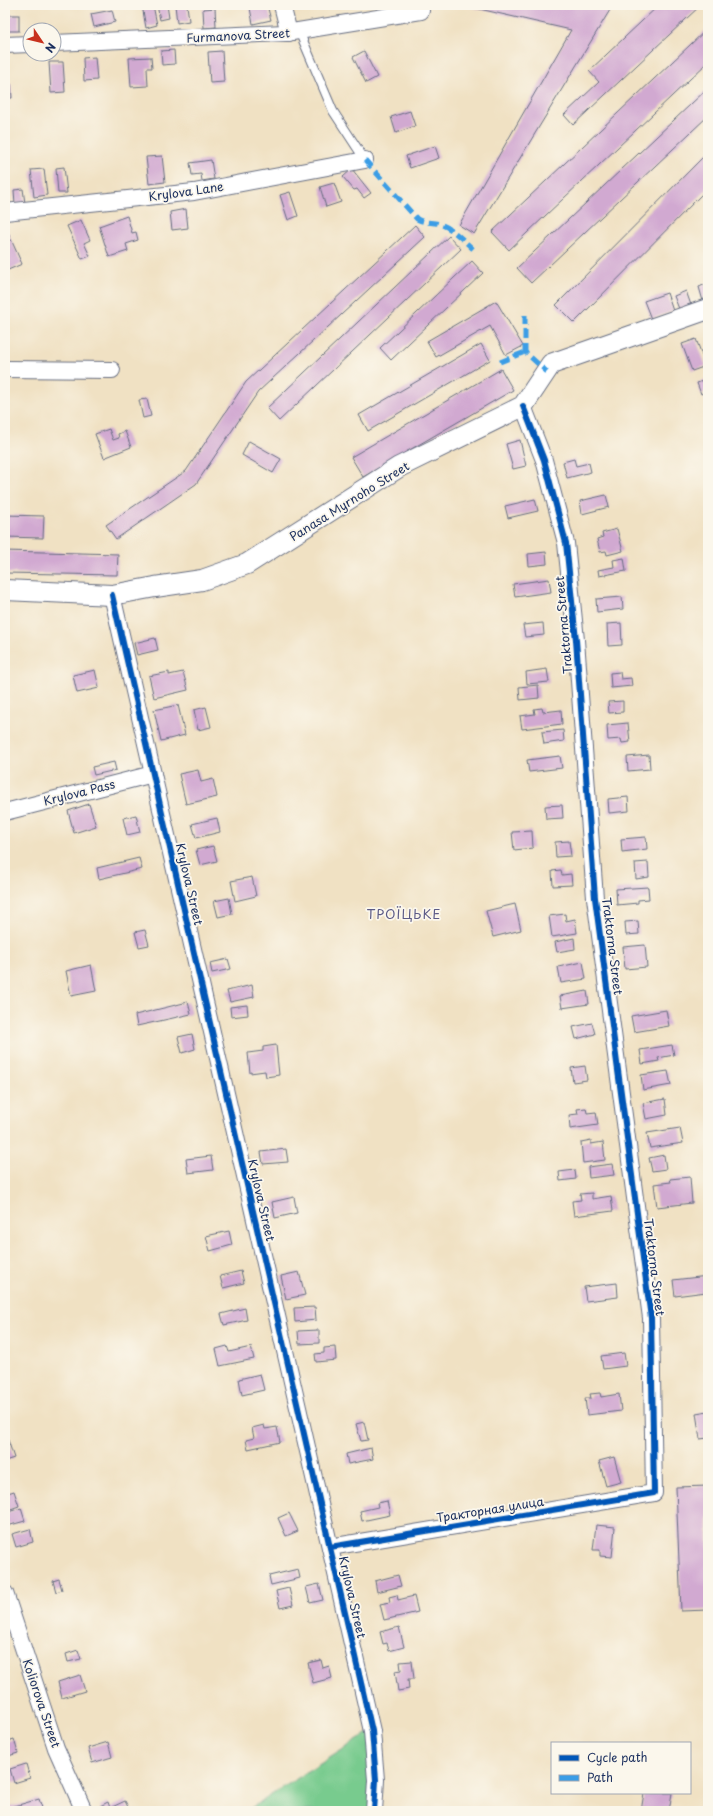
<svg xmlns="http://www.w3.org/2000/svg" width="713" height="1816" viewBox="0 0 713 1816" font-family="'Playpen Sans',sans-serif">
<rect width="100%" height="100%" fill="#fbf7ec"/>
<filter id="ink" filterUnits="userSpaceOnUse"><feTurbulence type="fractalNoise" baseFrequency=".025" numOctaves="2"/><feDisplacementMap in="SourceGraphic" scale="8" xChannelSelector="R" yChannelSelector="G"/><feConvolveMatrix kernelMatrix="1 2 1 2 8 2 1 2 1" color-interpolation-filters="sRGB"/></filter>
<filter id="wash" filterUnits="userSpaceOnUse"><feTurbulence type="fractalNoise" baseFrequency=".012" numOctaves="4" result="noise"/><feDisplacementMap in="SourceGraphic" scale="16" xChannelSelector="R" yChannelSelector="G"/><feGaussianBlur stdDeviation="0.9" result="paint"/><feColorMatrix in="noise" values="0 0 0 0 0 0 0 0 0 0 0 0 0 0 0 0 0 1.4 0 .05"/><feComposite in="paint" operator="in"/></filter>
<g filter="url(#wash)">
<rect width="100%" height="100%" fill="#f0e1c3"/>
<polygon fill="#78cb8e" stroke="#4a7d76" points="372,1731 374,1811 246,1811"/>
<g id="blocks">
<g fill="#d1a9d1">
<polygon points="142,5 153,5 157,25 146,28"/>
<polygon points="157,5 167,5 169,18 160,20"/>
<polygon points="175,5 187,5 189,21 177,23"/>
<polygon points="261,5 267,5 271,20 253,24 250,8"/>
<polygon points="325,5 341,5 341,7 326,8"/>
<polygon points="462,5 573,5 584,7 585,5 613,5 474,234 459,225 571,30"/>
<polygon points="659,5 701,5 573,125 564,115 599,82 589,71"/>
<polygon points="215,8 216,27 204,28 203,9"/>
<polygon points="112,10 115,22 94,27 91,14"/>
<rect x="5" y="15" width="14" height="16"/>
<polygon points="708,28 708,62 509,250 492,232"/>
<polygon points="174,50 175,64 162,65 161,51"/>
<polygon points="222,51 224,82 210,83 208,52"/>
<polygon points="364,51 377,77 366,83 353,57"/>
<polygon points="95,57 97,80 84,81 83,58"/>
<polygon points="151,57 152,68 147,68 148,86 131,87 129,58"/>
<polygon points="49,62 63,62 65,92 51,93"/>
<polygon points="5,66 7,84 11,84 12,98 5,98"/>
<polygon points="708,88 708,116 531,283 517,268"/>
<polygon points="410,111 415,126 396,133 391,117"/>
<polygon points="435,146 439,158 410,168 406,156"/>
<polygon points="708,152 708,188 574,323 556,305"/>
<polygon points="162,156 165,182 149,184 146,157"/>
<polygon points="211,160 214,179 202,181 201,174 192,175 190,163"/>
<polygon points="64,167 67,193 58,193 56,168"/>
<polygon points="44,169 47,195 34,197 31,170"/>
<polygon points="352,169 371,193 364,198 357,189 354,190 343,177"/>
<polygon points="334,183 341,202 326,207 320,187"/>
<polygon points="23,189 25,203 15,204 14,190"/>
<polygon points="290,192 298,216 288,220 280,195"/>
<polygon points="186,209 188,228 172,230 170,212"/>
<polygon points="127,216 132,233 136,232 138,240 126,244 128,251 109,257 99,226"/>
<polygon points="81,220 90,240 84,243 90,256 82,259 67,226"/>
<polygon points="415,225 425,237 258,392 196,484 116,539 106,525 186,471 246,382"/>
<polygon points="5,226 22,264 8,270 5,263"/>
<polygon points="449,236 461,249 279,421 267,408"/>
<polygon points="472,261 483,273 391,360 380,348"/>
<polygon points="708,283 708,299 703,301 699,287"/>
<polygon points="686,291 691,305 679,309 674,296"/>
<polygon points="667,293 673,311 651,319 644,301"/>
<polygon points="496,301 523,346 506,355 490,326 436,357 427,341"/>
<polygon points="696,339 706,366 692,371 682,344"/>
<polygon points="481,344 490,360 368,431 359,415"/>
<polygon points="501,369 513,390 363,477 351,457"/>
<polygon points="708,379 708,391 701,394 697,383"/>
<polygon points="147,399 151,416 143,418 139,400"/>
<polygon points="109,429 113,440 119,438 118,434 125,431 131,447 104,458 95,434"/>
<polygon points="520,440 526,466 513,469 506,444"/>
<polygon points="249,441 281,459 273,473 242,455"/>
<polygon points="574,459 576,466 589,463 591,472 567,478 563,462"/>
<polygon points="606,495 609,507 582,514 580,501"/>
<polygon points="535,499 538,511 508,518 505,506"/>
<polygon points="5,515 44,516 43,538 5,537"/>
<polygon points="617,529 623,551 607,555 606,551 600,552 597,539 603,537 602,533"/>
<polygon points="5,551 118,554 117,575 5,573"/>
<polygon points="546,552 547,564 529,566 528,554"/>
<polygon points="624,558 626,571 599,576 598,570 614,567 613,560"/>
<polygon points="549,579 551,592 515,597 513,584"/>
<polygon points="622,597 623,609 597,612 596,599"/>
<polygon points="543,623 544,635 525,637 523,625"/>
<polygon points="621,623 622,645 608,646 607,624"/>
<polygon points="155,638 158,650 137,655 134,643"/>
<polygon points="547,669 549,682 527,684 526,672"/>
<polygon points="95,670 99,688 77,693 73,675"/>
<polygon points="169,672 169,675 183,672 188,690 154,698 149,676"/>
<polygon points="620,672 621,679 631,678 632,686 611,688 610,673"/>
<polygon points="538,685 539,698 520,700 519,687"/>
<polygon points="623,701 623,712 609,713 608,702"/>
<polygon points="178,705 185,735 161,741 154,710"/>
<polygon points="206,707 211,727 198,730 194,710"/>
<polygon points="542,708 543,712 561,710 562,724 522,729 520,716 535,714 534,709"/>
<polygon points="628,723 630,742 622,743 621,739 608,740 607,725"/>
<polygon points="563,730 564,741 544,744 542,732"/>
<polygon points="649,755 650,769 628,771 627,757"/>
<polygon points="560,756 562,768 529,772 527,760"/>
<polygon points="114,762 116,770 94,775 92,767"/>
<polygon points="198,770 201,782 213,779 217,797 186,804 179,774"/>
<polygon points="628,797 629,811 609,813 608,799"/>
<polygon points="89,804 96,826 74,833 68,811"/>
<polygon points="562,805 563,818 546,819 545,806"/>
<polygon points="136,815 140,832 127,835 123,818"/>
<polygon points="217,818 220,832 196,838 192,824"/>
<polygon points="532,831 533,848 514,850 512,832"/>
<polygon points="646,837 647,849 622,852 621,839"/>
<polygon points="569,841 571,856 556,857 555,842"/>
<polygon points="213,846 217,861 200,865 196,850"/>
<polygon points="139,858 142,869 99,879 97,868"/>
<polygon points="648,862 649,877 636,879 635,863"/>
<polygon points="561,870 562,875 571,874 572,885 553,886 552,871"/>
<polygon points="252,877 256,896 235,901 231,881"/>
<polygon points="648,887 649,899 638,900 638,903 617,905 616,889"/>
<polygon points="229,898 232,914 218,917 214,901"/>
<polygon points="515,904 521,930 493,937 486,911"/>
<polygon points="565,914 566,921 575,919 577,933 552,937 549,916"/>
<polygon points="638,921 639,934 626,935 625,922"/>
<polygon points="145,930 149,945 139,947 135,932"/>
<polygon points="574,938 575,949 557,952 555,942"/>
<polygon points="645,945 647,967 625,969 623,947"/>
<polygon points="228,959 231,969 212,973 210,963"/>
<polygon points="583,962 586,979 561,983 558,967"/>
<polygon points="91,965 96,991 71,996 66,971"/>
<polygon points="252,985 254,997 230,1002 227,991"/>
<polygon points="587,991 589,1004 562,1008 560,996"/>
<polygon points="188,1002 191,1014 137,1026 135,1015"/>
<polygon points="247,1005 248,1015 231,1017 230,1007"/>
<polygon points="666,1010 669,1026 634,1032 631,1016"/>
<polygon points="592,1023 595,1034 576,1039 573,1027"/>
<polygon points="192,1034 195,1049 182,1053 178,1037"/>
<polygon points="276,1045 279,1075 266,1077 265,1071 250,1073 248,1053 263,1051 263,1047"/>
<polygon points="672,1045 674,1055 658,1058 659,1061 642,1064 640,1050"/>
<polygon points="585,1066 587,1080 573,1082 571,1068"/>
<polygon points="668,1071 671,1085 643,1090 641,1075"/>
<polygon points="665,1099 667,1115 646,1119 643,1103"/>
<polygon points="586,1108 587,1113 596,1112 598,1125 570,1129 569,1115 578,1114 577,1109"/>
<polygon points="680,1128 683,1143 650,1148 647,1133"/>
<polygon points="591,1140 591,1144 603,1142 605,1160 583,1163 581,1142"/>
<polygon points="286,1149 288,1162 263,1164 261,1152"/>
<polygon points="664,1155 666,1169 652,1171 649,1158"/>
<polygon points="211,1156 213,1170 188,1173 186,1159"/>
<polygon points="612,1164 614,1175 589,1178 588,1167"/>
<polygon points="575,1170 576,1179 560,1181 559,1172"/>
<polygon points="690,1177 692,1203 657,1207 654,1184 671,1182 670,1179"/>
<polygon points="592,1193 592,1199 611,1196 613,1211 574,1216 572,1201 581,1200 580,1194"/>
<polygon points="294,1197 297,1213 275,1218 272,1202"/>
<polygon points="229,1231 232,1245 210,1251 206,1236"/>
<polygon points="241,1271 244,1283 223,1288 220,1276"/>
<polygon points="299,1272 305,1295 286,1299 281,1276"/>
<polygon points="708,1276 708,1288 705,1288 706,1292 675,1296 673,1280"/>
<polygon points="617,1283 618,1297 586,1301 584,1287"/>
<polygon points="315,1307 316,1320 295,1322 294,1308"/>
<polygon points="245,1308 247,1320 224,1325 221,1314"/>
<polygon points="319,1330 319,1343 299,1344 298,1331"/>
<polygon points="227,1346 229,1352 251,1347 254,1359 220,1366 216,1349"/>
<polygon points="335,1347 336,1360 316,1362 315,1354 324,1353 324,1348"/>
<polygon points="624,1353 626,1366 603,1369 601,1356"/>
<polygon points="5,1356 7,1356 10,1372 5,1373"/>
<polygon points="260,1374 264,1390 242,1395 239,1379"/>
<polygon points="600,1393 601,1397 619,1394 621,1411 587,1415 585,1398 591,1398 590,1394"/>
<polygon points="708,1411 708,1438 700,1439 696,1413"/>
<polygon points="364,1422 368,1440 361,1441 356,1424"/>
<polygon points="264,1425 265,1429 277,1427 280,1442 248,1449 246,1440 254,1438 252,1428"/>
<polygon points="8,1440 14,1458 5,1461 5,1441"/>
<polygon points="371,1448 373,1459 348,1464 346,1454"/>
<polygon points="614,1457 621,1482 606,1486 599,1461"/>
<polygon points="708,1486 708,1610 681,1611 676,1487"/>
<polygon points="14,1491 19,1506 5,1511 5,1494"/>
<polygon points="387,1501 390,1515 362,1521 360,1511 378,1507 377,1503"/>
<polygon points="21,1508 25,1521 7,1526 5,1513"/>
<polygon points="289,1513 298,1531 286,1536 278,1518"/>
<polygon points="596,1525 615,1527 612,1557 600,1556 600,1550 593,1550"/>
<polygon points="30,1529 33,1542 16,1547 12,1534"/>
<polygon points="298,1569 300,1578 271,1585 269,1576"/>
<polygon points="398,1575 401,1586 377,1592 375,1581"/>
<polygon points="59,1579 62,1590 56,1592 53,1581"/>
<polygon points="319,1584 323,1600 310,1603 306,1587"/>
<polygon points="289,1588 293,1605 280,1608 276,1591"/>
<polygon points="397,1595 398,1600 414,1596 418,1612 384,1620 380,1604 390,1602 389,1597"/>
<polygon points="399,1627 404,1647 389,1651 387,1643 383,1644 380,1632"/>
<polygon points="78,1650 81,1659 68,1662 66,1654"/>
<polygon points="321,1660 323,1668 329,1666 332,1678 313,1683 308,1663"/>
<polygon points="412,1661 414,1679 408,1679 409,1689 398,1691 395,1671 401,1670 400,1662"/>
<polygon points="80,1675 85,1691 62,1698 58,1682"/>
<polygon points="14,1739 18,1753 5,1757 5,1742"/>
<polygon points="108,1742 112,1757 92,1763 88,1748"/>
<polygon points="26,1764 30,1778 14,1783 10,1769"/>
<polygon points="644,1793 672,1793 669,1811 641,1811"/>
<polygon points="39,1799 43,1811 9,1811 8,1808"/>
<polygon points="125,1801 130,1811 102,1811 100,1806 108,1802 110,1808"/>
</g>
</g>
</g>
<g filter="url(#ink)">
<use href="#blocks" fill-opacity="0" stroke="#666d81" stroke-width="1"/>
<g fill="none" stroke-linecap="round" stroke-linejoin="round">
<defs>
<polyline id="service" points="299,31 333,111 365,160"/>
<g id="minor">
<polyline points="282,5 289,33"/>
<polyline points="54,43 286,33 421,11"/>
<polyline points="5,45 30,44"/>
<polyline points="5,212 194,192 365,160"/>
<polyline points="5,369 112,370"/>
<polyline points="112,595 372,1731 376,1780 374,1811"/>
<polyline points="5,812 153,774"/>
<polyline points="330,1547 654,1493 651,1318 595,898 576,640 566,543 544,460 523,406"/>
<polyline points="5,1593 56,1748 84,1811"/>
</g>
<polyline id="tertiary" points="5,590 112,595 155,587 202,580 247,564 399,467 523,406 551,364 708,309"/>
</defs>
<use href="#service" stroke="#666d81" stroke-width="10"/>
<use href="#minor" stroke="#666d81" stroke-width="18"/>
<use href="#tertiary" stroke="#666d81" stroke-width="22"/>
<use href="#service" stroke="#fff" stroke-width="8"/>
<use href="#minor" stroke="#fff" stroke-width="16"/>
<use href="#tertiary" stroke="#fff" stroke-width="20"/>
<g stroke="#3b9de6" stroke-width="5" stroke-dasharray="10 5" stroke-linecap="butt">
<path d="M365,160L417,219C426,224 434,221 442,225C453,229 464,241 473,249"/>
<polyline points="525,315 525,352 547,372"/>
<polyline points="500,362 525,352"/>
</g>
<defs>
<g id="cycleway">
<polyline points="112,595 372,1731 376,1780 374,1811"/>
<polyline points="330,1547 654,1493 651,1318 595,898 576,640 566,543 544,460 523,406"/>
</g>
</defs>
<use href="#cycleway" stroke="#fbf7ec" stroke-width="8"/>
<use href="#cycleway" stroke="#0057b8" stroke-width="6"/>
</g>
</g>
<g text-anchor="middle" dominant-baseline="central" stroke-width="3.5" stroke-linejoin="round" paint-order="stroke">
<g font-size="12" fill="#1b2f5e" stroke="#fbf7ec">
<text transform="translate(238 35) rotate(-3)">Furmanova Street</text>
<text transform="translate(186 191) rotate(-8)">Krylova Lane</text>
<text transform="translate(349 501) rotate(-32)">Panasa Myrnoho Street</text>
<text transform="translate(563 625) rotate(-95)">Traktorna Street</text>
<text transform="translate(79 792) rotate(-14)">Krylova Pass</text>
<text transform="translate(190 884) rotate(77)">Krylova Street</text>
<text transform="translate(613 946) rotate(83)">Traktorna Street</text>
<text transform="translate(262 1200) rotate(77)">Krylova Street</text>
<text transform="translate(655 1267) rotate(83)">Traktorna Street</text>
<text transform="translate(490 1509) rotate(-9)">Тракторная улица</text>
<text transform="translate(353 1597) rotate(77)">Krylova Street</text>
<text transform="translate(42 1703) rotate(71)">Koliorova Street</text>
</g>
<g font-size="13" letter-spacing="1" fill="#5b5a86" stroke="#fbf7ec">
<text x="404" y="913">ТРОЇЦЬКЕ</text>
</g>
</g>
<rect width="713" height="1816" fill="none" stroke="#fbf7ec" stroke-width="20"/>
<rect x="551" y="1742" width="140" height="52" fill="#fbf7ec" stroke="#a1a7b3"/>
<rect x="559" y="1755" width="20" height="6" fill="#0057b8" stroke="#a1a7b3"/>
<text x="587" y="1762" font-size="12" fill="#1b2f5e">Cycle path</text>
<rect x="559" y="1775" width="20" height="6" fill="#3b9de6" stroke="#a1a7b3"/>
<text x="587" y="1782" font-size="12" fill="#1b2f5e">Path</text>
<g transform="translate(42 42) rotate(125)"><circle r="19" fill="#fbf7ec" stroke="#a1a7b3"/>
<path d="M0-3L7 15L0 10L-7 15Z" fill="#c8321e"/>
<text y="-6" font-size="11" font-weight="bold" text-anchor="middle" fill="#1b2f5e">N</text>
</g>
</svg>
